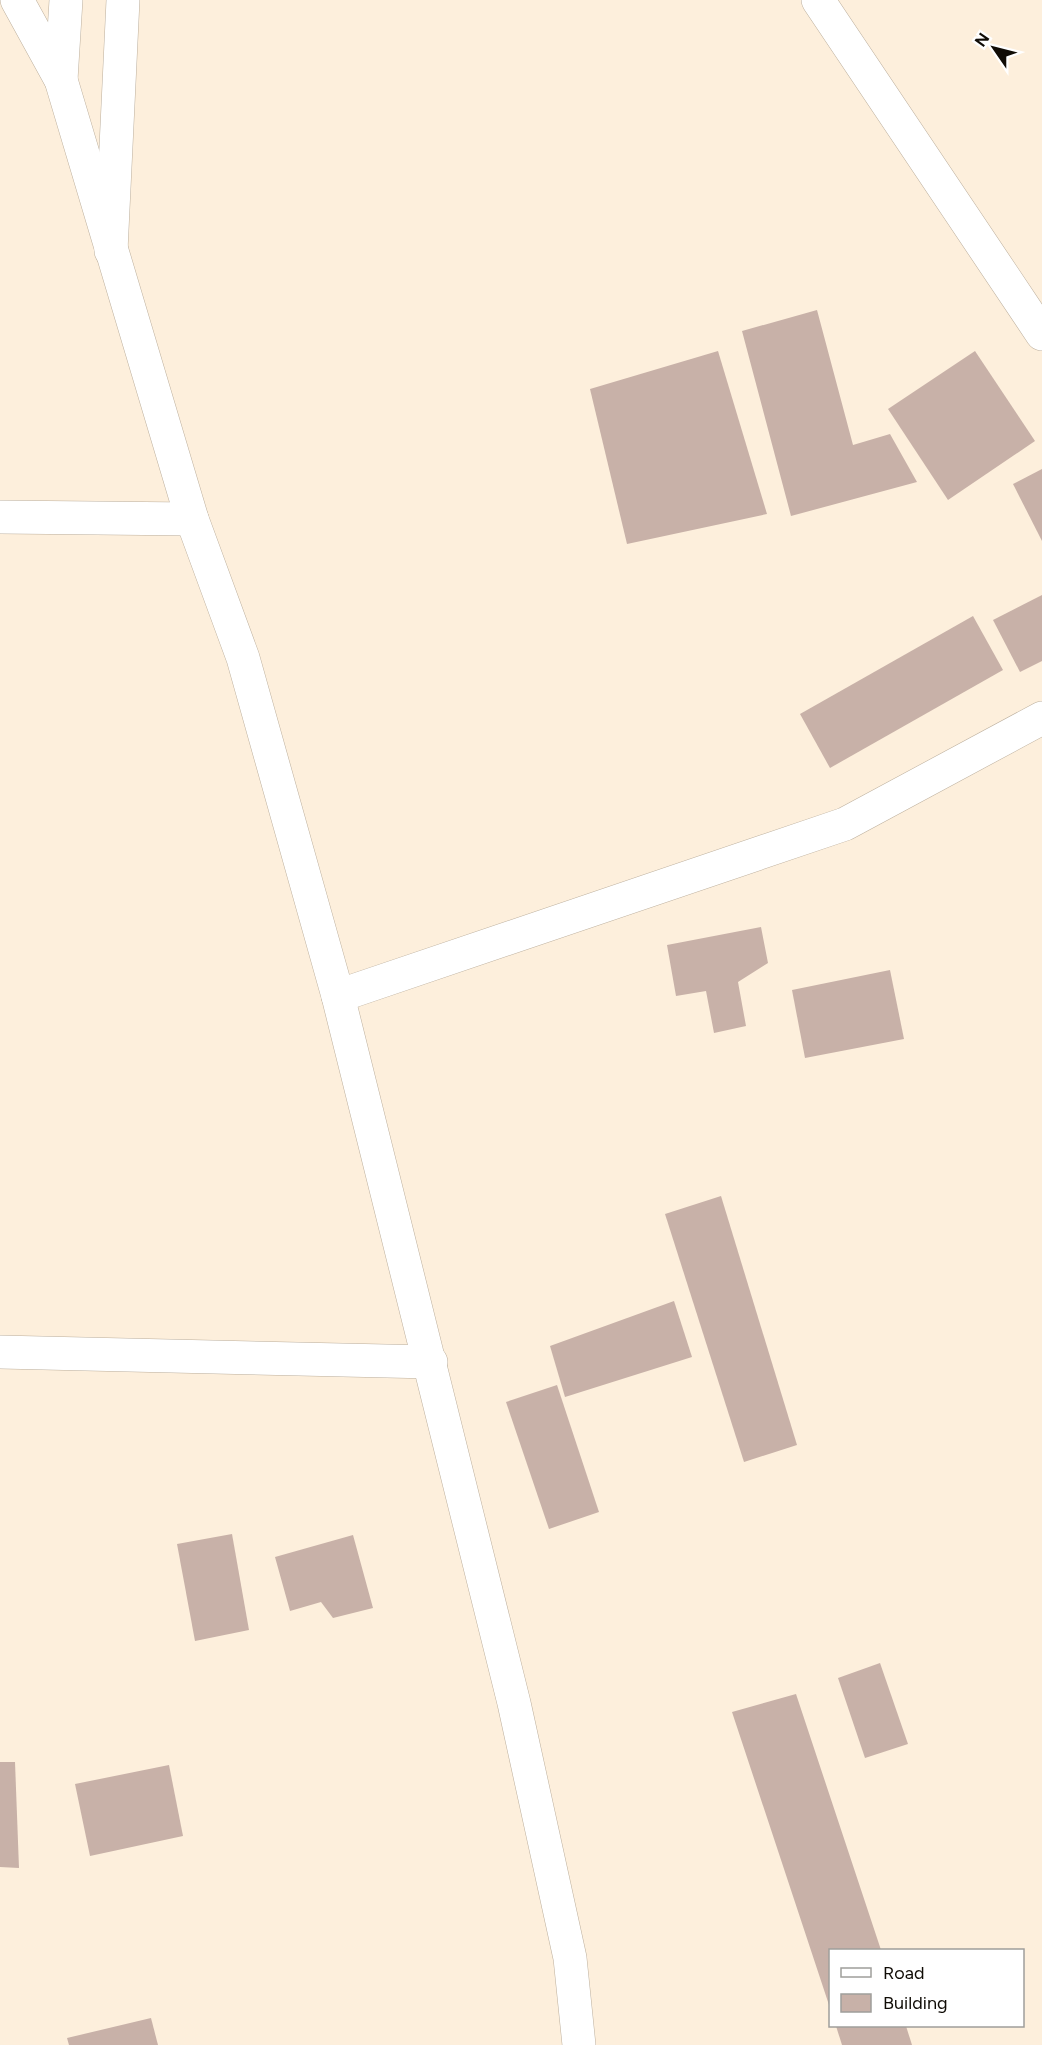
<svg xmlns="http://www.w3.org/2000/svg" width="1042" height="2045" viewBox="0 0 1042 2045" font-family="Figtree,sans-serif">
<rect width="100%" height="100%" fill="#fdefdc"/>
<g fill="#c8b1a8">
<polygon points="817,310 853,445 890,434 917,482 791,516 742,331"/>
<polygon points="718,351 767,514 627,544 590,389"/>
<polygon points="975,351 1035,441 948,500 888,409"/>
<polygon points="1042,469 1042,541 1013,484"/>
<polygon points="1042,595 1042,661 1020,672 993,620"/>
<polygon points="973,616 1003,670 830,768 800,714"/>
<polygon points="761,927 768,963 738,982 746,1026 714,1033 706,991 676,996 667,945"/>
<polygon points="890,970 904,1039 805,1058 792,990"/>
<polygon points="721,1196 797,1445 744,1462 665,1214"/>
<polygon points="674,1301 692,1357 565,1397 550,1346"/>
<polygon points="557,1385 599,1512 549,1529 506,1402"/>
<polygon points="232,1534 249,1630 195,1641 177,1544"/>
<polygon points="353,1535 373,1608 333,1618 321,1602 290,1611 275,1557"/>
<polygon points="880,1663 908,1744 865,1758 838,1678"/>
<polygon points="796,1694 881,1950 830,1950 830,2008 732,1712"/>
<polygon points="0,1762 15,1762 19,1868 0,1867"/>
<polygon points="169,1765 183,1836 90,1856 75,1784"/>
<polygon points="151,2018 158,2045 69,2045 67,2038"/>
<polygon points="836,2026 906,2026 912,2045 842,2045"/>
</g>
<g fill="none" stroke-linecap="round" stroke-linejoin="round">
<defs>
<g id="minor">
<polyline points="17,0 61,80 192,519 243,658 338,996 514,1703 570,1958 579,2045"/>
<polyline points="818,0 1042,334"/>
<polyline points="61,80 66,0"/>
<polyline points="0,517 192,519"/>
<polyline points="338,996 845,824 1042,718"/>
<polyline points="0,1352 431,1362"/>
</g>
<polyline id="major" points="111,251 123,0"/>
</defs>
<use href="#minor" stroke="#bcaf9d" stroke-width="34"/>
<use href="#major" stroke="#bcaf9d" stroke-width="34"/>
<use href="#minor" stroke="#fff" stroke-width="33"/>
<use href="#major" stroke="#fff" stroke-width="33"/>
</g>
<rect x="829" y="1949" width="195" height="78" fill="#ffffff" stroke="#9f9e9b" stroke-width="1.5"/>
<rect x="841" y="1968" width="30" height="9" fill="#ffffff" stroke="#9f9e9b" stroke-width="1.5"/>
<text x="883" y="1979" font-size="18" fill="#100c06">Road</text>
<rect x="841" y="1994" width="30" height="18" fill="#c8b1a8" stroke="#9f9e9b" stroke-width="1.5"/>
<text x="883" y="2009" font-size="18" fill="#100c06">Building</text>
<g transform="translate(994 48) rotate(305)" stroke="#ffffff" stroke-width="4.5" paint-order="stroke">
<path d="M0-4.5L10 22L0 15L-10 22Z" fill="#100c06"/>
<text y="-9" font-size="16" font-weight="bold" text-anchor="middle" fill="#100c06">N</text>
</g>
</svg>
